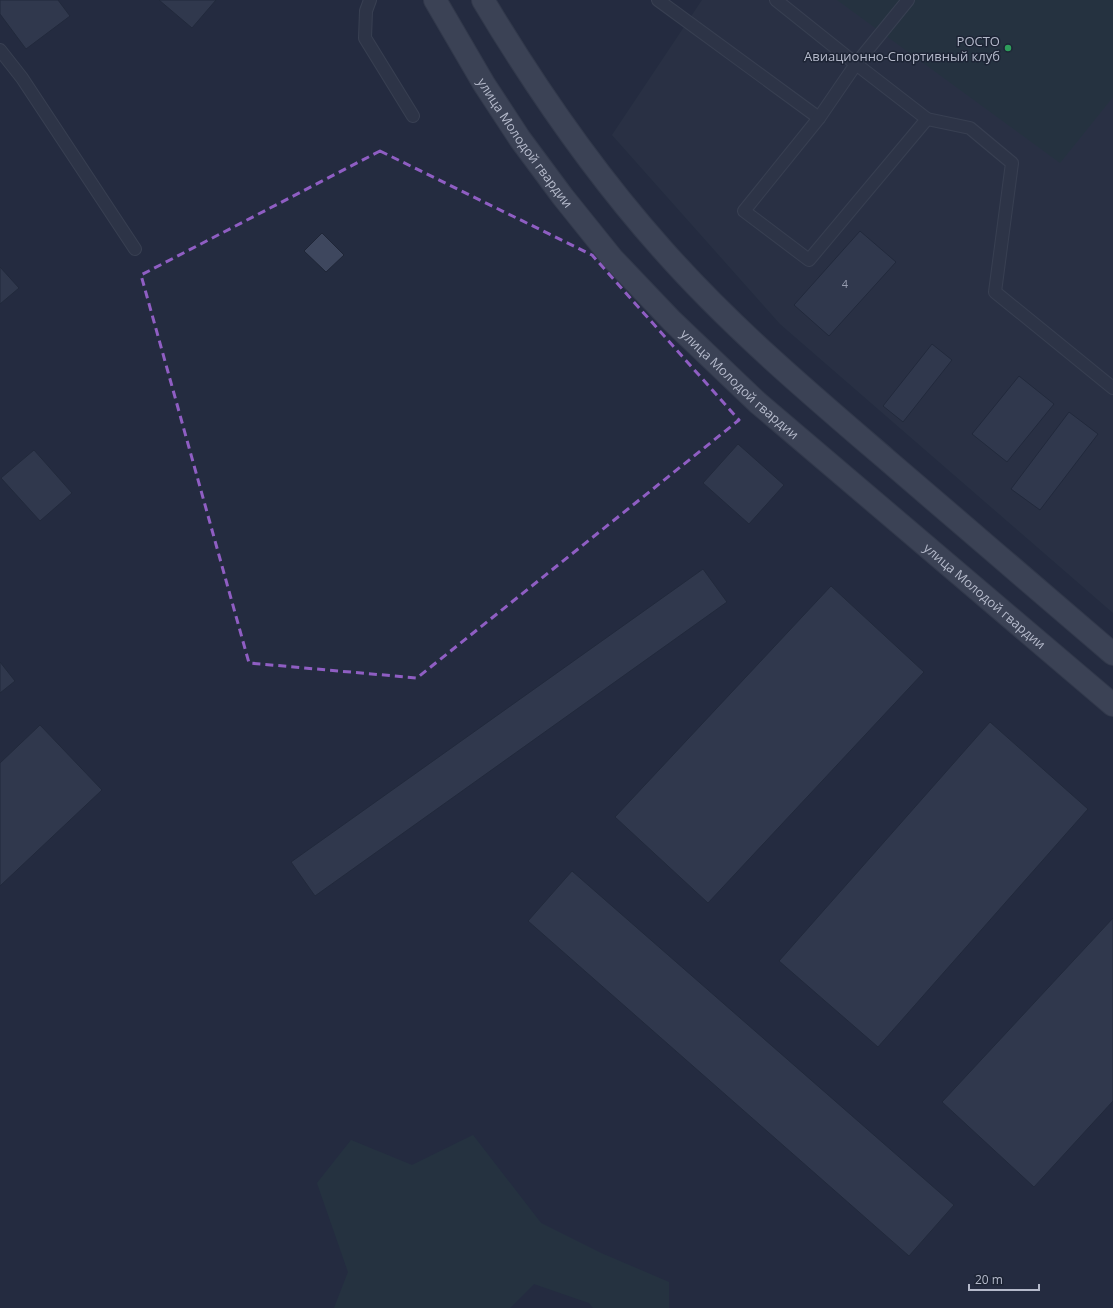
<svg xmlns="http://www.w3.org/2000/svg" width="1113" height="1308" viewBox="0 0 1113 1308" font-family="'Open Sans',sans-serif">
<rect width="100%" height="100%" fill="#242c40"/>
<polygon fill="#2f374a" points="702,0 1113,0 1113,613 780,324 612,135"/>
<g fill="#263b41">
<polygon points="837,0 1113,0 1113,97 1060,163"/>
<polygon points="473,1135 541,1223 601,1253 669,1282 669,1308 593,1308 589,1303 534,1284 510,1308 334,1308 348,1272 317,1183 351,1140 412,1165"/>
</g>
<g fill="#3e475e" stroke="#1f2637">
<polygon points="0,0 58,0 70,16 26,49 0,14"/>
<polygon points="159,0 216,0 192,28"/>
<polygon points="860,231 896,262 829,336 794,305"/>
<polygon points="322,233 344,255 326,272 304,251"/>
<polygon points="0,267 19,288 0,304"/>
<polygon points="932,344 952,360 903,422 883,406"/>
<polygon points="1019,376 1054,404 1007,462 972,434"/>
<polygon points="1069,412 1098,434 1040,510 1011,489"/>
<polygon points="738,444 784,485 749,524 703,483"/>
<polygon points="34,450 72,493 40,521 1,478"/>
<polygon points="703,569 727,602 315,896 291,862"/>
<polygon points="831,586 924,672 708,903 615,817"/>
<polygon points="0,662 15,681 0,693"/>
<polygon points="990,722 1088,809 878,1047 779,961"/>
<polygon points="40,725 102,790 0,886 0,763"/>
<polygon points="572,871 954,1205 909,1256 528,921"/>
<polygon points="1113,918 1113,1101 1034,1187 942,1102"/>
</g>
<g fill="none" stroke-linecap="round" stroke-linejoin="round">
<defs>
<g id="lane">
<polyline points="370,0 366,11 365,38 413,116"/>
<polyline points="658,0 819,118"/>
<polyline points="776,0 856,64 908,0"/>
<polyline points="0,50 22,78 135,249"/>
<polygon points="856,64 927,119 809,260 744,211 819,118"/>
<polyline points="927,119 970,128 1012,163 995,292 1113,388"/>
</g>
<g id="primary">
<path id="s1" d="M435,0L484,84L520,139L563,197L612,258L672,321L758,403L1113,705"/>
<path d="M483,0C535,87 595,174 662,249C730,326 809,393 886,459C962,524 1037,589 1113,654"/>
</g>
</defs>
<use href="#lane" stroke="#505768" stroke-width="14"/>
<use href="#primary" stroke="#424859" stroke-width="24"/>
<use href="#lane" stroke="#393f50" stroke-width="12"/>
<use href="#primary" stroke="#575e70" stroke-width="22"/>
</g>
<path d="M0 0H1113V1308H0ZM380,151L592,255L739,420L417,678L249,663L141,275Z" fill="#242c40" fill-opacity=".55" fill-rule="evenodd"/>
<path fill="none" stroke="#8f5ec3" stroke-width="3" stroke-dasharray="8 5" stroke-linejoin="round" d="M380,151L592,255L739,420L417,678L249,663L141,275Z"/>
<circle fill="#2e9e5b" stroke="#1d2435" stroke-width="1.5" cx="1008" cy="48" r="4"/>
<g text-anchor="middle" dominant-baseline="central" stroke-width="3" stroke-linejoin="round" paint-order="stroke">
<g font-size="11" fill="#979db0">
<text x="845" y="283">4</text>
</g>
<g font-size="13" fill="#b5bacb" stroke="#1d2435" text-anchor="end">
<text x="1000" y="41">РОСТО<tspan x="1000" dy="15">Авиационно-Спортивный клуб</tspan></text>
</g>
<g font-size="13" fill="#b5bacb" stroke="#1d2435">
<text stroke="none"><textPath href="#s1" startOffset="169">улица Молодой гвардии</textPath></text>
<text stroke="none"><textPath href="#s1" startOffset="493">улица Молодой гвардии</textPath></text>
<text stroke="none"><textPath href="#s1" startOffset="817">улица Молодой гвардии</textPath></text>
</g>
</g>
<path d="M969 1284v6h70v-6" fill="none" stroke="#b5bacb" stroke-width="2"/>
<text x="975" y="1284" font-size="12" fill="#b5bacb" stroke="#1d2435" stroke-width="3" paint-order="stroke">20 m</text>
</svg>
